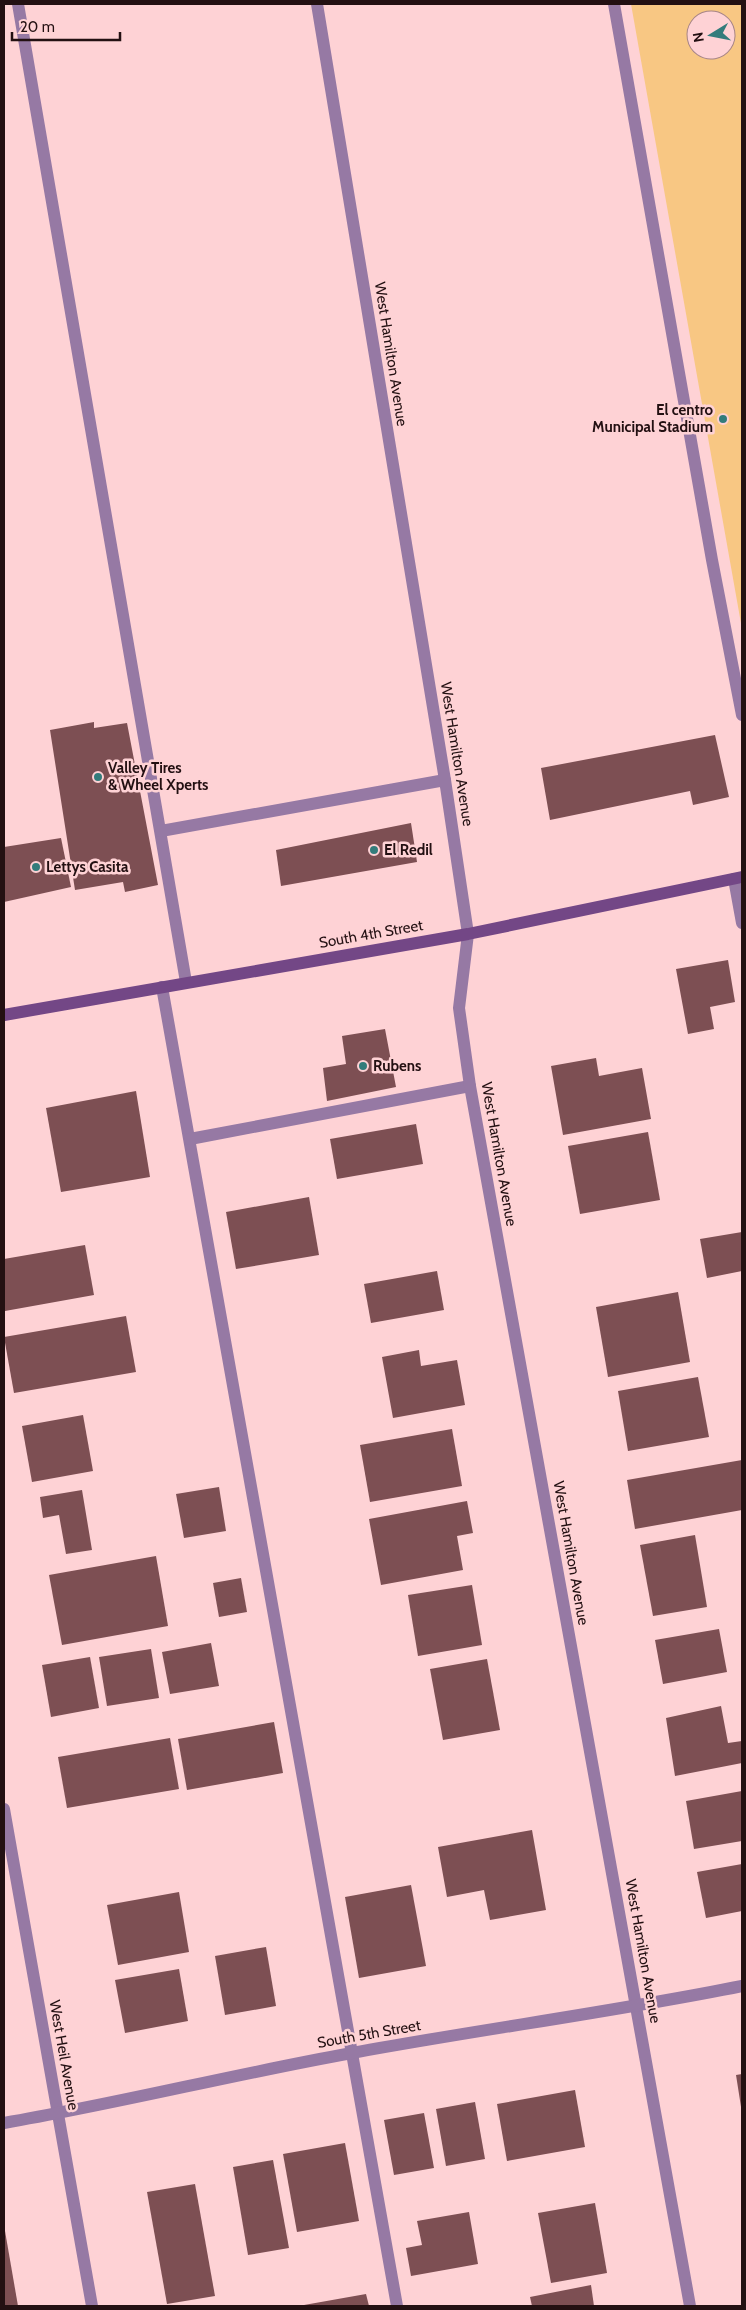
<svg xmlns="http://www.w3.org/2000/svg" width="746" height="2310" viewBox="0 0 746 2310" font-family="Cabin,sans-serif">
<rect width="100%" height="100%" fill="#fed2d5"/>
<path fill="#f8c783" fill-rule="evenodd" d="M631,4H742V629ZM696,20H726V50H696Z"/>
<g fill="#7d4f53">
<polygon points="94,722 94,728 127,723 158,885 125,892 123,882 75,890 50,730"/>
<polygon points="715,735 729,797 693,805 690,791 550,820 541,768"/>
<polygon points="411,823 417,862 281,886 276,850"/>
<polygon points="61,838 71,887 4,902 4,847"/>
<polygon points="728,960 735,1002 710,1007 714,1029 688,1034 676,969"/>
<polygon points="385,1029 396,1087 327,1101 323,1068 346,1064 342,1036"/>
<polygon points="596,1058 599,1076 642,1068 651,1119 563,1135 551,1066"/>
<polygon points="136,1091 150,1177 61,1192 46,1108"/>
<polygon points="416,1124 423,1164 337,1179 330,1139"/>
<polygon points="648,1132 660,1200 580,1214 568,1146"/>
<polygon points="309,1197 319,1255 236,1269 226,1212"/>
<polygon points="742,1232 742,1271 707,1278 700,1239"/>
<polygon points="85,1245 94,1295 5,1311 4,1259"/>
<polygon points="437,1271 444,1310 371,1323 364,1284"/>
<polygon points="678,1292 690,1362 608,1377 596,1307"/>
<polygon points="126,1316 136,1372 14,1393 4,1337"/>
<polygon points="419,1350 421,1366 457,1360 465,1405 393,1418 382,1357"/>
<polygon points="698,1377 709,1437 628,1451 618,1391"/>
<polygon points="83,1415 93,1471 32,1482 22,1426"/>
<polygon points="452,1429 462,1486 370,1502 360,1445"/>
<polygon points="742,1460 742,1510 635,1529 627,1480"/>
<polygon points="219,1487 226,1531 184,1538 176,1494"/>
<polygon points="82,1490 92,1550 66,1554 59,1515 43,1518 40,1497"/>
<polygon points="467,1501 473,1533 457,1536 463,1570 381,1585 369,1519"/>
<polygon points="695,1535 707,1607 653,1616 640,1545"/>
<polygon points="156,1556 168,1626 62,1645 49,1575"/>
<polygon points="241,1578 247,1612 219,1617 213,1583"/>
<polygon points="472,1585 482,1645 418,1656 408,1595"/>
<polygon points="719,1629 727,1672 663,1684 655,1640"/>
<polygon points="211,1643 219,1686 170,1694 162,1652"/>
<polygon points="151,1649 159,1698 107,1706 99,1657"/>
<polygon points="90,1657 99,1708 51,1717 42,1665"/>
<polygon points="487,1659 500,1730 443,1740 430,1669"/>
<polygon points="721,1706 728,1743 742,1741 742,1763 675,1776 666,1718"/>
<polygon points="274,1722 283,1773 187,1790 178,1739"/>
<polygon points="170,1738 179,1789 67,1808 58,1757"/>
<polygon points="742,1791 742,1841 694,1849 686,1801"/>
<polygon points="532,1830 546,1910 490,1920 484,1890 447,1897 438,1847"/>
<polygon points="742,1864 742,1911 706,1918 697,1872"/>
<polygon points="411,1885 426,1966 359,1978 345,1897"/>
<polygon points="179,1892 189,1952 118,1965 107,1905"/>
<polygon points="266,1947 276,2006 225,2015 215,1956"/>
<polygon points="179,1969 188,2021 125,2033 115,1980"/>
<polygon points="742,2074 742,2106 741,2107 736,2075"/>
<polygon points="575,2090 585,2147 507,2161 497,2104"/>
<polygon points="475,2102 485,2159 446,2166 436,2109"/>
<polygon points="424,2113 434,2168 394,2175 384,2120"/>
<polygon points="345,2143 359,2221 297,2232 283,2154"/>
<polygon points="273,2160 289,2248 248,2255 233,2167"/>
<polygon points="195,2184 215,2296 167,2304 147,2192"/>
<polygon points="595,2203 607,2273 551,2283 538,2213"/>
<polygon points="469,2212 478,2264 411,2276 406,2248 422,2245 417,2221"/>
<polygon points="5,2231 18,2306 4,2306"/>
<polygon points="591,2285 594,2306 532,2306 530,2297"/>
<polygon points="366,2294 369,2306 304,2306 304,2305"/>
</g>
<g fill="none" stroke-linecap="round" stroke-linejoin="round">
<g stroke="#9679a4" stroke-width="12">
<polyline points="18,4 186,982"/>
<polyline points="614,4 712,560 742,715"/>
<polyline points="161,831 445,780"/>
<polyline points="734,879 742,923"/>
<polyline points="162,987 397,2306"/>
<polyline points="190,1139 470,1086"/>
</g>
<g stroke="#9679a4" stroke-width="12">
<polyline points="317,4 445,780 468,934 459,1008 470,1086 690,2306"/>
<polyline points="4,1809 92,2306"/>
<path d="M4,2123C120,2103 235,2074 352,2053C482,2029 613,2012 742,1986"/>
</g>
<polyline stroke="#734786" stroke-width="12" points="4,1015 468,934 742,877"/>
</g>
<g fill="#337c7b" stroke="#fed2d5" stroke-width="2">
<circle cx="723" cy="419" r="5"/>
<circle cx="98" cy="777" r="5"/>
<circle cx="374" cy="850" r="5"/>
<circle cx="36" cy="867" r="5"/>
<circle cx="363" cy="1066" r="5"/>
</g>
<g text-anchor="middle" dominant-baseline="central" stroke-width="5" stroke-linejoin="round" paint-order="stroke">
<g font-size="15" fill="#231012" stroke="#fed2d5">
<text transform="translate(391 354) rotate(81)">West Hamilton Avenue</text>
<text transform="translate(457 754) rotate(81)">West Hamilton Avenue</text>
<text transform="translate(371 934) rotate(-10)">South 4th Street</text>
<text transform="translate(499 1154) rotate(80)">West Hamilton Avenue</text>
<text transform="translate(571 1553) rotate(80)">West Hamilton Avenue</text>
<text transform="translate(643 1951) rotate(80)">West Hamilton Avenue</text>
<text transform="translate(369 2034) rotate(-10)">South 5th Street</text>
<text transform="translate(64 2055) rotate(80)">West Heil Avenue</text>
</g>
<g font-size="15" font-weight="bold" fill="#231012" stroke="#fed2d5" text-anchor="start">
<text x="713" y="410" text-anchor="end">El centro<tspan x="713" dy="17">Municipal Stadium</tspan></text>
<text x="108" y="768">Valley Tires<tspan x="108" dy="17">&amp; Wheel Xperts</tspan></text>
<text x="384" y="850">El Redil</text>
<text x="46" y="867">Lettys Casita</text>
<text x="373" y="1066">Rubens</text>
</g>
</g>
<rect width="746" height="2310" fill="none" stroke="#231012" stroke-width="10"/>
<g transform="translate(711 35) rotate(260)"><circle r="24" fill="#fed2d5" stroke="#a68487"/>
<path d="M0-4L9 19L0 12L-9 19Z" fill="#337c7b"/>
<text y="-8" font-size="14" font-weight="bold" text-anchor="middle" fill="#231012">N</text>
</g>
<path d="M12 32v8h108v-8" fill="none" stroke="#231012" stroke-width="2.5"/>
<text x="20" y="32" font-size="15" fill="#231012" stroke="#fed2d5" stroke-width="4" paint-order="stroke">20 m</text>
</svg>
